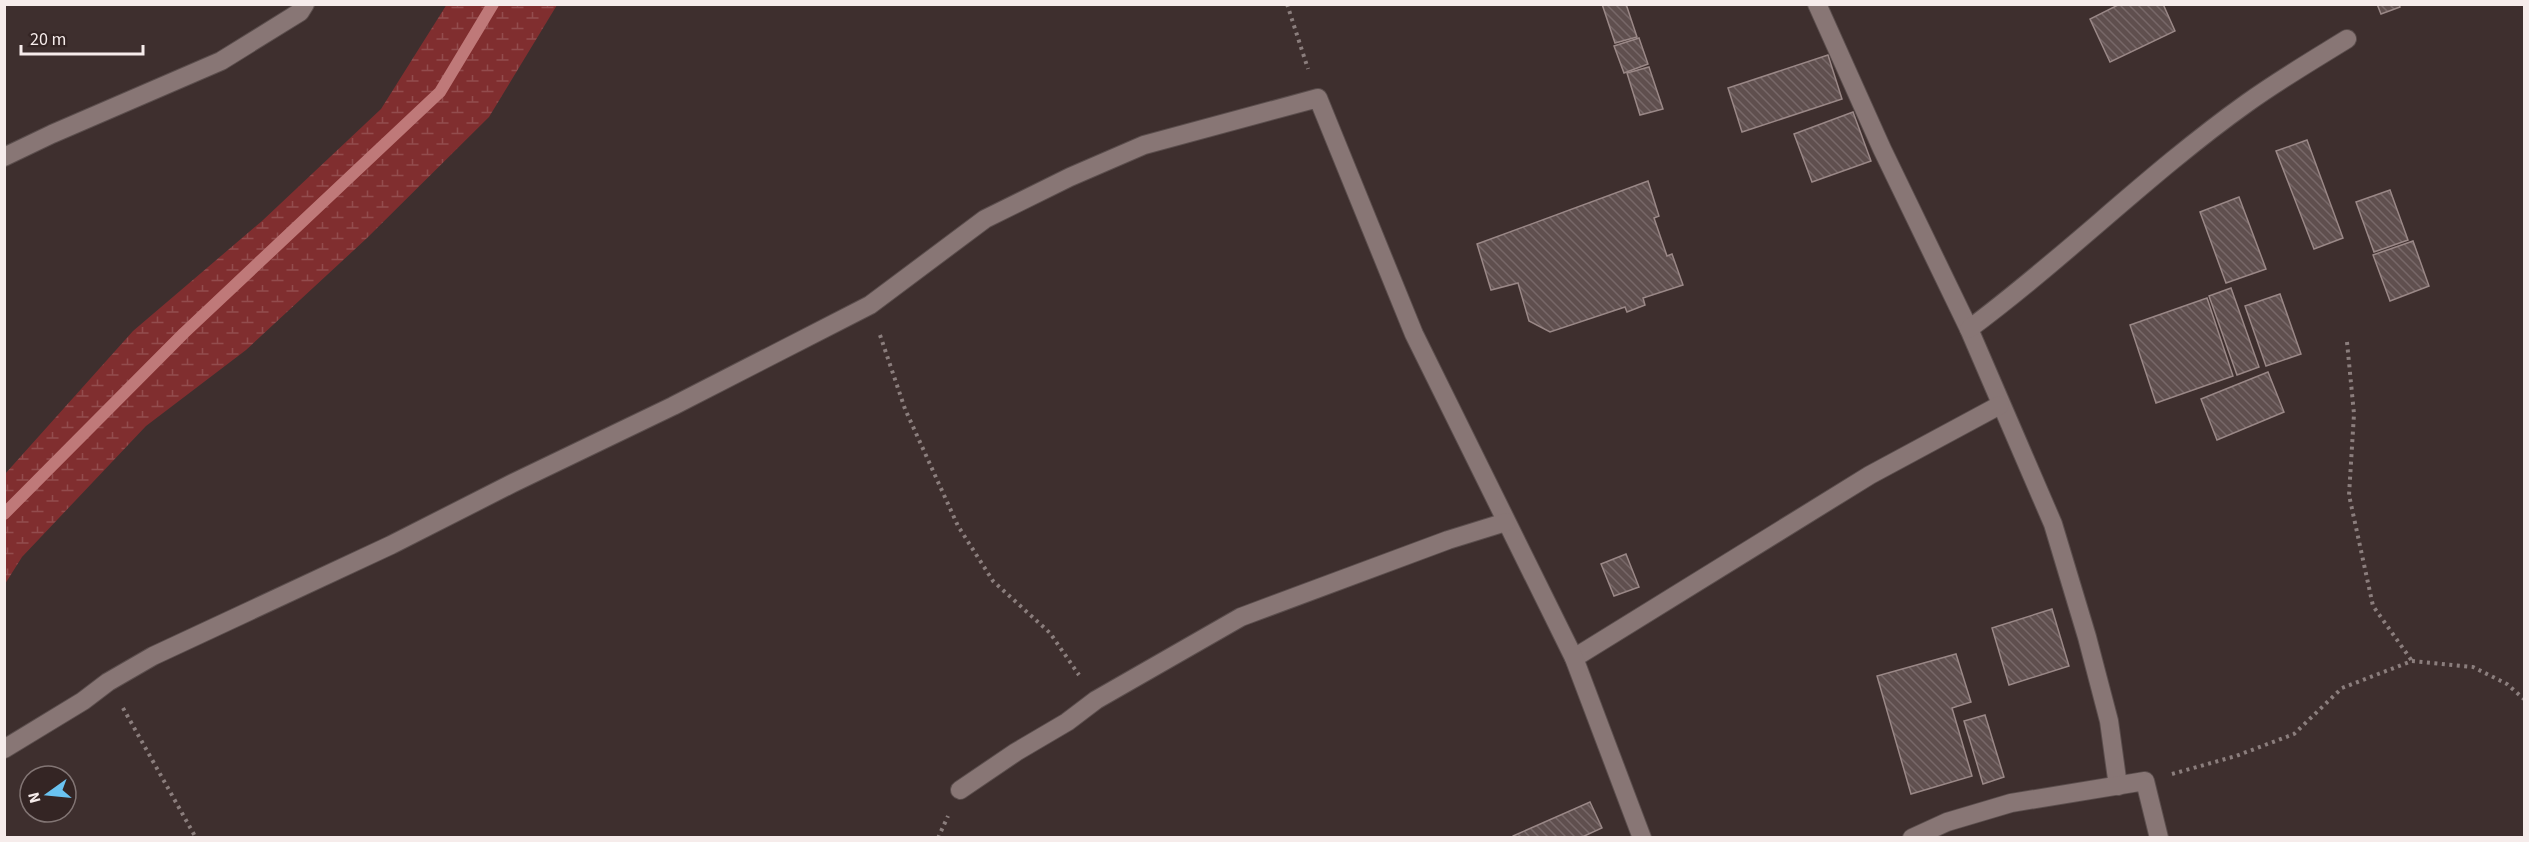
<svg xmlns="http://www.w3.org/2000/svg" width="2529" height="842" viewBox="0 0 2529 842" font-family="'Source Sans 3',sans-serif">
<defs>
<pattern id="wetland-marsh" width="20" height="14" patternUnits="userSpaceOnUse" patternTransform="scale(1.5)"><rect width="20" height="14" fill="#802e2f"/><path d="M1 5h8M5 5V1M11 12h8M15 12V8" fill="none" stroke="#934c4d"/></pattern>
<pattern id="building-back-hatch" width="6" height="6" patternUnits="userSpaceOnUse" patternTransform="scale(1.5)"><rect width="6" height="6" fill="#5f4f4e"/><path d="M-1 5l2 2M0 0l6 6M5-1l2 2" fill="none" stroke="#776868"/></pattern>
</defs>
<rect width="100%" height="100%" fill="#3e2f2e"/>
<polygon fill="url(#wetland-marsh)" points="447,4 557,5 489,117 367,238 246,350 146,426 22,557 5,584 5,474 133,331 262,221 381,109"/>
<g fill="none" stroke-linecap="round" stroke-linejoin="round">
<polyline stroke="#bf7979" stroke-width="12" points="4,514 184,333 440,92 493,4"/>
</g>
<g fill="url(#building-back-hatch)" stroke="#9a8887" stroke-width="1.5">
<polygon points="1602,4 1626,4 1637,37 1615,43"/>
<polygon points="2120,4 2163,4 2175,31 2110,62 2090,19"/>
<polygon points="2377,4 2399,4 2400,7 2381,14"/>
<polygon points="1639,38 1648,64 1624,73 1614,46"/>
<polygon points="1828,55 1842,99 1742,132 1728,88"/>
<polygon points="1649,67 1663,109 1640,115 1627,73"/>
<polygon points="1853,112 1871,161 1812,182 1794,134"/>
<polygon points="2307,140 2343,238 2314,249 2276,151"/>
<polygon points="1648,181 1659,216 1654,218 1667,256 1672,254 1683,285 1643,298 1645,305 1627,312 1625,307 1550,332 1529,321 1518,283 1491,290 1477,244"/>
<polygon points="2390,190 2408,240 2374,252 2356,202"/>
<polygon points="2239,197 2266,269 2226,283 2200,212"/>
<polygon points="2413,241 2429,286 2390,301 2373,255"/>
<polygon points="2231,288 2259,367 2237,375 2209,296"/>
<polygon points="2280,294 2301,354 2266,366 2245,306"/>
<polygon points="2207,298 2233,376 2156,403 2130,325"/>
<polygon points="2268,372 2284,412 2217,440 2201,399"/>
<polygon points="1626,554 1639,587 1614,596 1601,564"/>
<polygon points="2052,609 2069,666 2009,685 1992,628"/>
<polygon points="1956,654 1971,702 1952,708 1972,776 1911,794 1877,676"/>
<polygon points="1985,715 2004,777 1983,784 1964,721"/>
<polygon points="1590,802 1602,828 1580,838 1513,838 1513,836"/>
</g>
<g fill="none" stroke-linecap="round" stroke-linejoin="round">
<defs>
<g id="street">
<polyline points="1817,4 1882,149 1969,329 2053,524 2087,637 2109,721 2118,786"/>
<polyline points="4,157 52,134 221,61 300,12 305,4"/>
<path d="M1969,329C2065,258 2150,172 2247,103C2279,80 2313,60 2347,39"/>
<polyline points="1574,658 1870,475 2000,405"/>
<polyline points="4,749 83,701 108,682 153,656 391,545 513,483 673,406 870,305 985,219 1070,177 1144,145 1318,98 1414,334 1574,658 1642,838"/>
<polyline points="960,790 1016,752 1067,722 1096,700 1241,617 1448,540 1506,522"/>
<polyline points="1912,838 1947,822 2011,803 2145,781 2159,838"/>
</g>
</defs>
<use href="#street" stroke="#5b4e4d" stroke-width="20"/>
<g stroke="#8b7e7d" stroke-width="4" stroke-dasharray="3 4.5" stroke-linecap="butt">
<polyline points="1287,4 1308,69"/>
<polyline points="880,335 905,409 958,526 993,581 1050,633 1079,675"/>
<polyline points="2347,342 2354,414 2349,495 2373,606 2412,661"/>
<polyline points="123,708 196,838"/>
<polyline points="2172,774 2236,756 2294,734 2342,688 2412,661 2473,667 2507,684 2524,699"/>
<polyline points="938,838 948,816"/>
</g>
<use href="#street" stroke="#887675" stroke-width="18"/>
</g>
<rect width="2529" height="842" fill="none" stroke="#f6eceb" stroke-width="12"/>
<g transform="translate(48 794) rotate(255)"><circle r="28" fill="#342524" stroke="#827574" stroke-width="1.5"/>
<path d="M0-4.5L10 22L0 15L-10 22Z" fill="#6ac3f1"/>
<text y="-9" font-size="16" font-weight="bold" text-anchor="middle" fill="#f6eceb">N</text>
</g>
<path d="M21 45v9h122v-9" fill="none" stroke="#f6eceb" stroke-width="3"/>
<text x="30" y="45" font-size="18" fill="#f6eceb" stroke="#342524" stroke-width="4.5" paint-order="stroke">20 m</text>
</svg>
